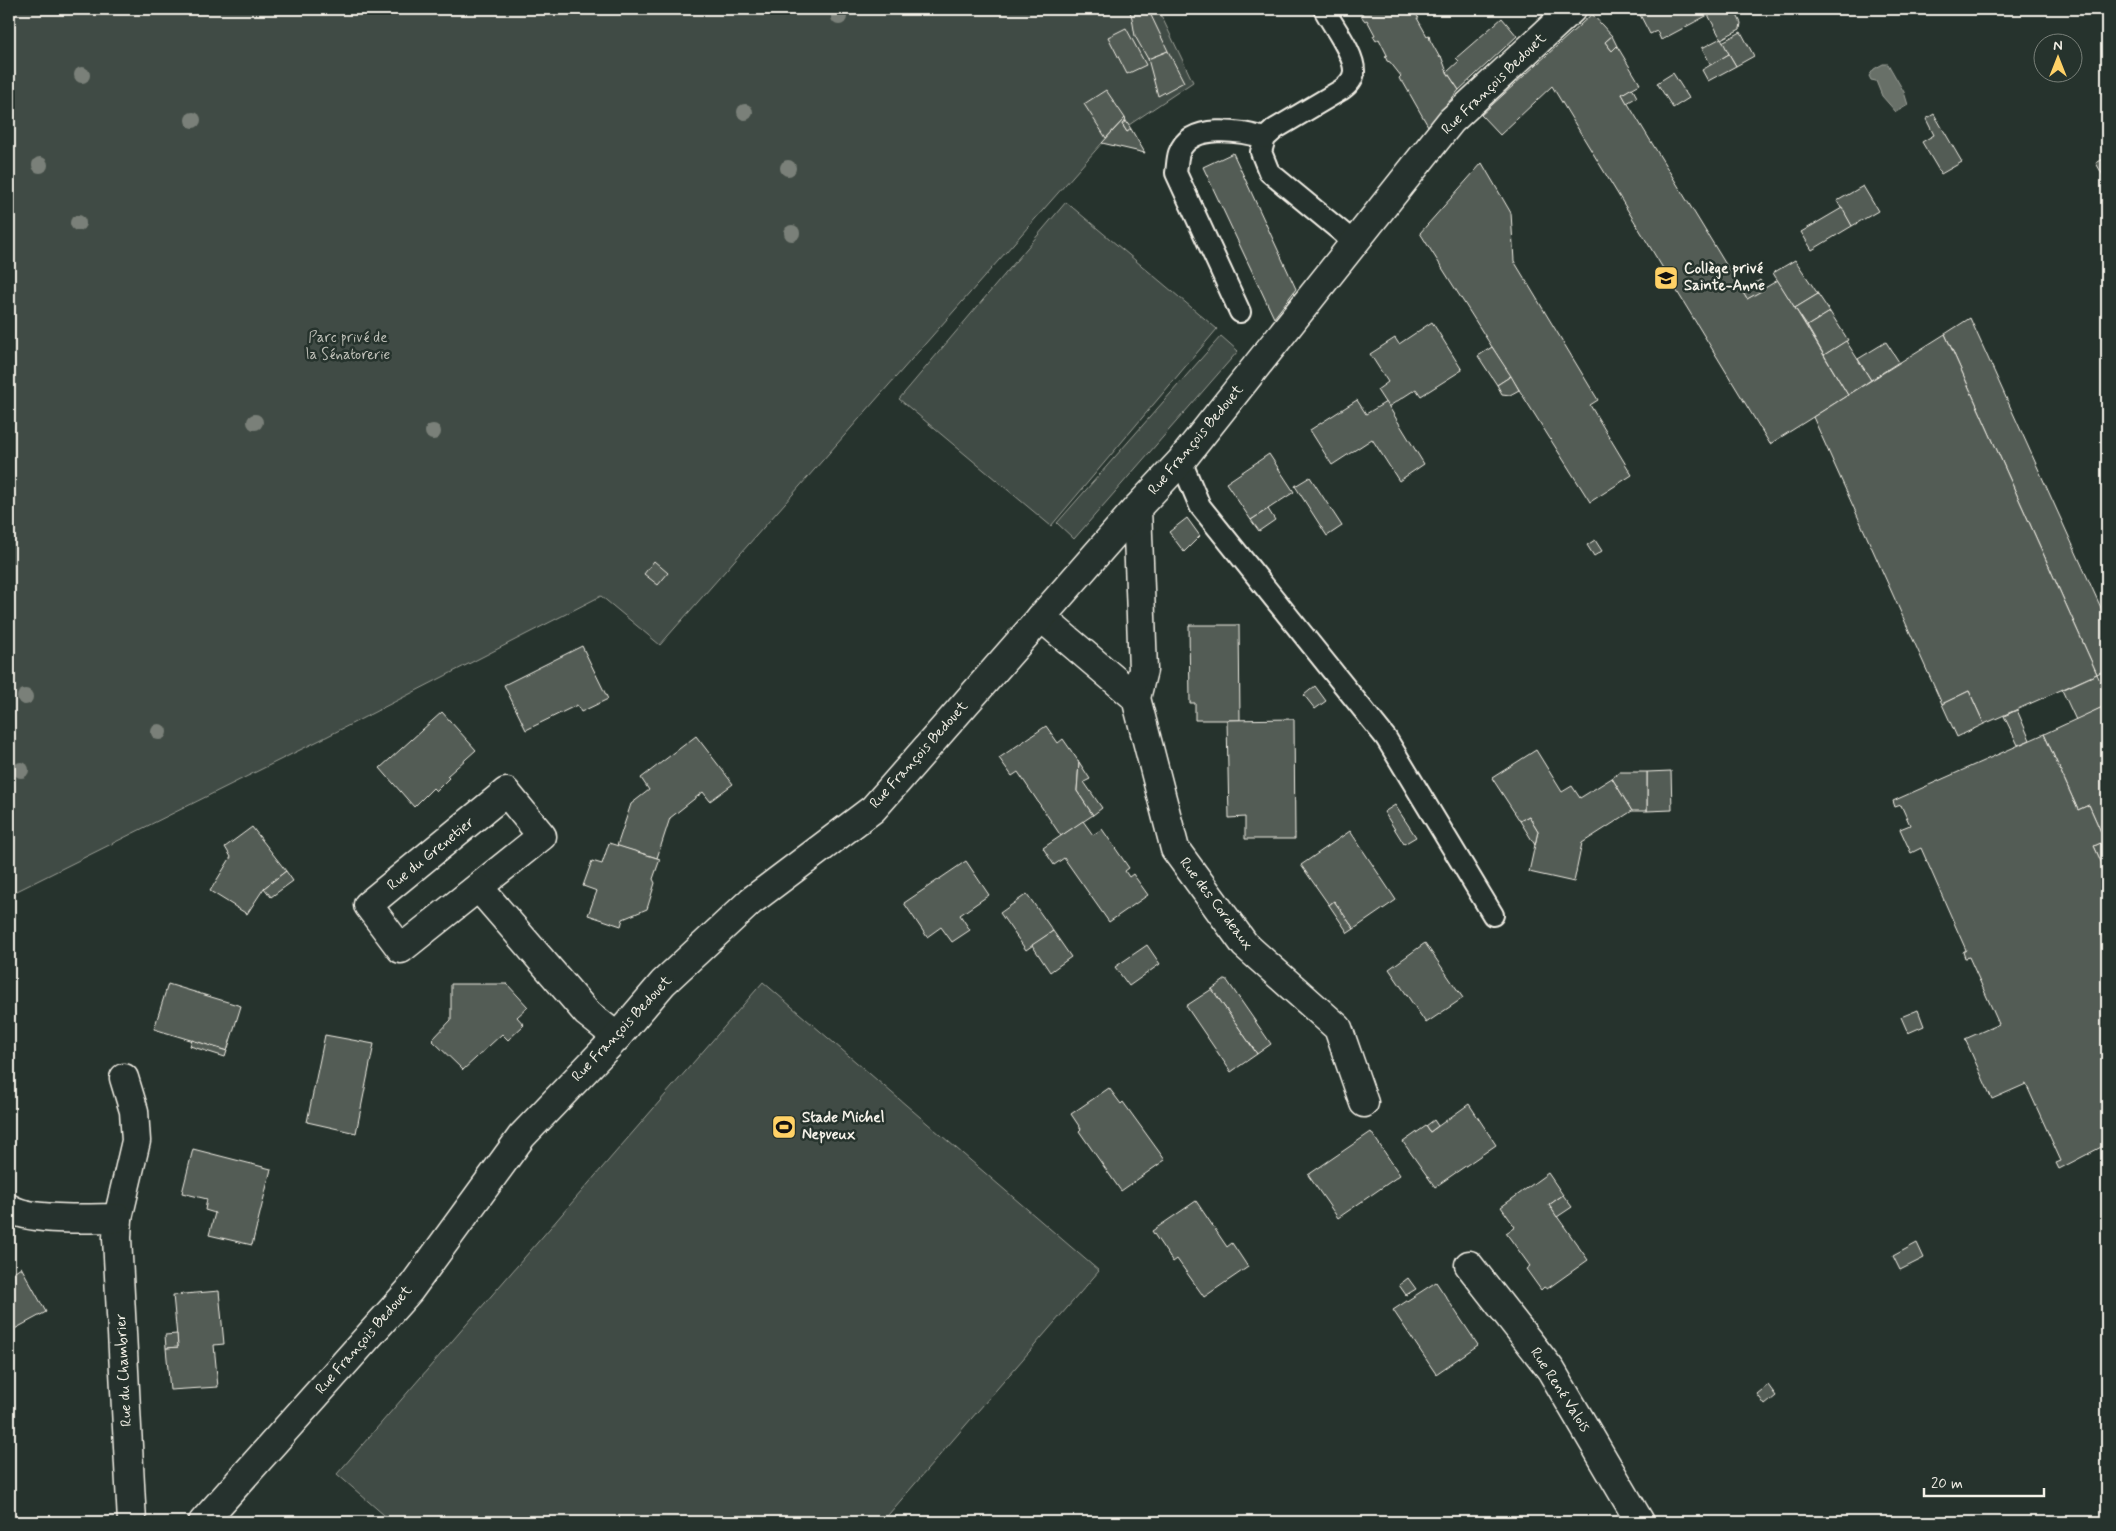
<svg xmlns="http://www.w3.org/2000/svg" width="2116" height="1531" viewBox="0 0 2116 1531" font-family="Mynerve,sans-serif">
<rect width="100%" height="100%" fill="#26332d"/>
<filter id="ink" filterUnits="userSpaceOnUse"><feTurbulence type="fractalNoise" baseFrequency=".02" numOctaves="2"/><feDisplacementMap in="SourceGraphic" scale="10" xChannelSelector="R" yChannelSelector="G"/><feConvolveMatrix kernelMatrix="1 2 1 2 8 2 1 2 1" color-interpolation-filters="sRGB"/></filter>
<g filter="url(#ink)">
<g fill="#414b45" stroke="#9a9e96">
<polygon points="9,9 1158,9 1193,82 1102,143 660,645 601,596 324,738 9,895"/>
<polygon points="1066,202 1217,329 1051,526 899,399"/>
<polygon points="1221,336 1238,351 1074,539 1057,523"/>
<polygon points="763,982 1099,1271 882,1522 392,1522 337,1474"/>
</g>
<polygon fill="#676f68" stroke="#9fa39b" points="1883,64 1888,64 1904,92 1908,105 1896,112 1882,96 1876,81 1871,80 1869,76 1874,69"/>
<g fill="#525c55" stroke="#f4f1e8">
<polygon points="1129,9 1148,9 1168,51 1148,59 1135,36 1132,18"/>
<polygon points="1360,9 1411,9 1419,18 1417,18 1427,36 1429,35 1430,40 1440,58 1441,56 1447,72 1459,90 1428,126 1403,82 1401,82 1399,78 1401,76 1390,62 1387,61 1385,56 1387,55 1379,39 1376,41 1373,36 1375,35 1367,20 1365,21 1361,16 1363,15"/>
<polygon points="1637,9 1705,9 1708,15 1661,40 1657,31 1650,34"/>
<polygon points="1705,9 1734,9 1741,23 1740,29 1721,39"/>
<polygon points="1592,14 1612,36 1605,42 1612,51 1617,46 1640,84 1622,94 1747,299 1778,280 1848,395 1770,444 1552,86 1500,135 1481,115"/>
<polygon points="1502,18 1517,36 1459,90 1447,72 1459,61 1456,58"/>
<polygon points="1126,28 1146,65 1127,74 1108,37"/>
<polygon points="1741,32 1754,56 1736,66 1722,42"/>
<polygon points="1612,36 1617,46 1612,51 1605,42"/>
<polygon points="1721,38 1729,54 1711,65 1702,48"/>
<polygon points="1168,51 1184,82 1158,96 1148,59"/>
<polygon points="1729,54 1736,66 1708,81 1702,70"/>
<polygon points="1673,73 1689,98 1673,108 1657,83"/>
<polygon points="1632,88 1637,97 1627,103 1622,94"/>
<polygon points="1106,90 1125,118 1106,138 1084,104"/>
<polygon points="1934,114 1962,162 1941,174 1922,142 1934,135 1926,119"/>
<polygon points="1125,118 1126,121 1122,124 1127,132 1131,129 1145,153 1102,143"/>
<polygon points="1126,121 1131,129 1127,132 1122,124"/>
<polygon points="1233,153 1296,289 1274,318 1203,167"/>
<polygon points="2107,157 2107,177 2105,179 2096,163"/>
<polygon points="1482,163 1511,213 1514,261 1598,400 1590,405 1632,475 1590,502 1420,233"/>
<polygon points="1863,186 1878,211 1852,226 1837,201"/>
<polygon points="1842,208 1852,226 1812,250 1801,232"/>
<polygon points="1795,260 1818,294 1795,308 1773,273"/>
<polygon points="1760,280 1765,289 1747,299 1742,291"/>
<polygon points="1818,294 1830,312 1807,326 1795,308"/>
<polygon points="1830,312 1848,340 1824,355 1807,326"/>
<polygon points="1970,318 2107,621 2107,669 2097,674 1945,334"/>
<polygon points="1432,322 1462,370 1421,396 1416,389 1388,407 1377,390 1388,382 1370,354 1395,338 1399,344"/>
<polygon points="1945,334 2097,674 1984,724 1969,691 1942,704 1813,417"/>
<polygon points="1846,341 1871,380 1848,395 1824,355"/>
<polygon points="1886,342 1899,362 1871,380 1858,359"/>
<polygon points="1492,347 1511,376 1497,385 1478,356"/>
<polygon points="1511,376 1519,390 1510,395 1502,394 1497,385"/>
<polygon points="1357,400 1366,414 1386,402 1424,464 1399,481 1372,439 1332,465 1310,430"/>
<polygon points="1269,454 1294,492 1251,520 1226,483"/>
<polygon points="1310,477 1342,526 1327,536 1295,486"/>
<polygon points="1268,509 1275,520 1259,531 1251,520"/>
<polygon points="1187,518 1200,536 1184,552 1169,532"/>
<polygon points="1595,540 1602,551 1594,556 1587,545"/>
<polygon points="654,561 668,573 658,585 644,574"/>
<polygon points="1189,625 1239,625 1240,720 1195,720 1195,703 1190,703"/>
<polygon points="582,646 608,699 581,712 577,705 526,730 504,685"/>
<polygon points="2097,674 2107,697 2107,705 2076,720 2062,690"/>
<polygon points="1315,686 1326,701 1315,709 1304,695"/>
<polygon points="1969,691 1984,724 1957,737 1942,704"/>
<polygon points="2107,705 2107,875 2094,846 2105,841 2089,805 2078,810 2044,734"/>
<polygon points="2017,710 2030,740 2018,745 2004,716"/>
<polygon points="442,712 476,750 447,776 449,778 436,791 433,788 414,807 380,768"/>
<polygon points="1294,719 1295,839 1245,839 1245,817 1229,818 1227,720"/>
<polygon points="1046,726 1058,743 1063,739 1079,762 1077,791 1093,815 1061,836 1018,772 1012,776 999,758"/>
<polygon points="2044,734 2078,810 2089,805 2105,841 2094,846 2107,875 2107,1144 2059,1169 2056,1163 2061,1161 2026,1084 1992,1099 1965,1039 1999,1024 1969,957 1965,958 1963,952 1966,950 1921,848 1911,853 1900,829 1910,825 1901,805 1895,807 1893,801"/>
<polygon points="696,736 733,784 710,801 703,792 670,818 657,858 617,846 631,804 649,790 641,778"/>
<polygon points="1536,750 1562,792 1572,786 1580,798 1612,778 1632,811 1582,843 1574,882 1529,872 1538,831 1529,816 1520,821 1492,778"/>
<polygon points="1079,762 1090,779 1084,782 1102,808 1093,815 1077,791"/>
<polygon points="1671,771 1672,810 1647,811 1647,772"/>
<polygon points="1620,772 1647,772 1647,811 1632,811 1612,778"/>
<polygon points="1395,805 1416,837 1404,844 1384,812"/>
<polygon points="1529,816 1538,831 1535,845 1520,821"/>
<polygon points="1083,821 1093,835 1102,829 1129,868 1125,871 1129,877 1133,874 1148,895 1109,922 1064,858 1054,865 1043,848"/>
<polygon points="252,827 286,871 264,888 247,914 210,891 231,857 225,847"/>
<polygon points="1350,831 1396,900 1354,929 1334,901 1329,905 1301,865"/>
<polygon points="609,843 660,859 653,879 655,883 647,909 623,919 621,926 588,915 597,891 583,886 592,861 602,864"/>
<polygon points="966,861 989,895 960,915 970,930 952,942 941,927 927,937 904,903"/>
<polygon points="286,871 293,881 271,897 264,888"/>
<polygon points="1027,894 1053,931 1026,950 1000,913"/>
<polygon points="1334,901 1354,929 1348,933 1329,905"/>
<polygon points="1053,931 1071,957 1050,972 1032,945"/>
<polygon points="1425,943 1463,998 1426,1023 1389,969"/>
<polygon points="1147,945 1160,964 1129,986 1115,967"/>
<polygon points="1226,979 1271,1044 1257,1054 1212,989"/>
<polygon points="168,984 241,1006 227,1051 154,1029"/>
<polygon points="451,984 507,984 528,1007 517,1017 524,1025 508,1040 502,1034 463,1070 432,1040 451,1020"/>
<polygon points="1212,989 1257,1054 1231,1072 1186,1006"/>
<polygon points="1918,1010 1924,1026 1908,1033 1901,1017"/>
<polygon points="325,1035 374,1044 356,1133 307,1122"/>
<polygon points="192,1040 227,1051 225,1057 190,1046"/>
<polygon points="1109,1088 1121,1104 1123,1102 1165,1160 1121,1191 1079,1131 1081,1129 1071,1114"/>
<polygon points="1469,1104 1496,1145 1435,1187 1403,1142 1426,1126 1430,1132"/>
<polygon points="1434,1120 1438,1126 1430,1132 1426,1126"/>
<polygon points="1371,1132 1400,1175 1338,1218 1308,1175"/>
<polygon points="193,1149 271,1169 252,1245 209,1235 215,1213 205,1210 207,1199 182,1193"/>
<polygon points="1548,1173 1563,1195 1549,1205 1588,1260 1547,1289 1544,1287 1541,1290 1526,1269 1530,1266 1506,1233 1515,1227 1501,1207"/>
<polygon points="1563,1195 1572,1207 1557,1217 1549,1205"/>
<polygon points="1196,1201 1227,1247 1232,1243 1248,1267 1204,1297 1177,1259 1173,1262 1152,1231"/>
<polygon points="1917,1243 1924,1258 1900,1270 1893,1256"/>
<polygon points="21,1267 46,1312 9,1332 9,1275"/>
<polygon points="1408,1278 1416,1289 1406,1295 1399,1285"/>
<polygon points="1436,1282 1478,1345 1436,1374 1393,1310"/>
<polygon points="219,1291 224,1344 214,1345 218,1387 170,1390 166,1348 178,1347 173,1295"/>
<polygon points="177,1334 178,1347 166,1348 165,1335"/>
<polygon points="1768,1385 1776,1396 1765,1405 1757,1394"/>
</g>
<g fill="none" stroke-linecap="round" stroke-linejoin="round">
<defs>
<g id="lane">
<path d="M1324,9C1332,25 1355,54 1354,72C1353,80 1347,86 1341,90L1275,129L1265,138L1261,152L1269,172L1355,243"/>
<path d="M1240,312L1176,173C1177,167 1177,159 1179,153C1190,122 1241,131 1265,138"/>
<polyline points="1181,461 1200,506 1386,738 1493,915"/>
</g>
<g id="street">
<polyline points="1137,508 1143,670 1136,698 1175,849 1245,945 1338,1028 1364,1103"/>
<polyline points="1041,617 1136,698"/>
<polygon points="506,792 542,836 401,949 368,905"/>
<polyline points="479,888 587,1013 617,1037"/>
<polyline points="124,1078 134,1111 136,1141 118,1218 117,1238 132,1522"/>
<path d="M9,1208C31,1222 91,1218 118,1218"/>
<polyline points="1469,1265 1551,1370 1640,1522"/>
<polyline points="203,1522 409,1291 522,1136 617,1037 663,983 751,901 873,809 1137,508 1181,461 1451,121 1572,9"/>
</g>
</defs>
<use href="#lane" stroke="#f4f1e8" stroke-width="24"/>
<use href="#street" stroke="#f4f1e8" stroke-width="31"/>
<use href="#lane" stroke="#26332d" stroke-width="20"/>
<use href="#street" stroke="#26332d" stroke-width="28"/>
</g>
<g fill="#7a8079">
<circle cx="839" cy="17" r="8"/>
<circle cx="82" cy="75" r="8"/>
<circle cx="745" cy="112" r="8"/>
<circle cx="193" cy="120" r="8"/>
<circle cx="40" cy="165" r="8"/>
<circle cx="788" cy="168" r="8"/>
<circle cx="78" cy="223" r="8"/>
<circle cx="792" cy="233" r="8"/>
<circle cx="255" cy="422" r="8"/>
<circle cx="433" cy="432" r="8"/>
<circle cx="25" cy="697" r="8"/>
<circle cx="159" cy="732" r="8"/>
<circle cx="21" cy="770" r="8"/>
</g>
</g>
<defs>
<symbol id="school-square" viewBox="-11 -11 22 22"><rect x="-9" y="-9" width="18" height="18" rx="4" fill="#ffd166" stroke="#26332d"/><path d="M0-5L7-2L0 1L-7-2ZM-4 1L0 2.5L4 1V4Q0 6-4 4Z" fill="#111"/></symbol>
<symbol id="stadium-square" viewBox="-11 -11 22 22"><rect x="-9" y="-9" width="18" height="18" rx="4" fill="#ffd166" stroke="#26332d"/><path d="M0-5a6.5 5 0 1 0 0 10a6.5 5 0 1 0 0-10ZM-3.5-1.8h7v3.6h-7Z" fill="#111"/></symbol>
</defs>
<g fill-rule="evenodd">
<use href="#school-square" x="1652" y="264" width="28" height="28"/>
<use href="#stadium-square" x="770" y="1113" width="28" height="28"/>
</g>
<g text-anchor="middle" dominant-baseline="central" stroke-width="5" stroke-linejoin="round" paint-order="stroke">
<g font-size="15" fill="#f4f1e8" stroke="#26332d">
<text transform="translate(1494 84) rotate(-44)">Rue François Bedouet</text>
<text transform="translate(1196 440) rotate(-50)">Rue François Bedouet</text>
<text transform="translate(919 755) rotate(-48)">Rue François Bedouet</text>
<text transform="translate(431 854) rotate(-39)">Rue du Grenetier</text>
<text transform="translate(1216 904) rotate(53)">Rue des Cordeaux</text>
<text transform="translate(622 1029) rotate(-47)">Rue François Bedouet</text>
<text transform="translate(364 1340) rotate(-49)">Rue François Bedouet</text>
<text transform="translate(124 1370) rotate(-93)">Rue du Chambrier</text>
<text transform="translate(1560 1390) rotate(57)">Rue René Valois</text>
</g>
<g font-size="15" font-weight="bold" fill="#f4f1e8" stroke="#26332d" text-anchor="start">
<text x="1684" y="269">Collège privé<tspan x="1684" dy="17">Sainte-Anne</tspan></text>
<text x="802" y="1118">Stade Michel<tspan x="802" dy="17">Nepveux</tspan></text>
</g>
<g font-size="15" fill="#bebfb7" stroke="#26332d">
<text x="348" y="338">Parc privé de<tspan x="348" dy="17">la Sénatorerie</tspan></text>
</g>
</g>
<rect width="2116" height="1531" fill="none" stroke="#26332d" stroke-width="30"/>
<rect x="15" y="15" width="2086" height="1501" fill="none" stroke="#f4f1e8" stroke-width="2" filter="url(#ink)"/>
<g transform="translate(2058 58)"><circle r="24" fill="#26332d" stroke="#787f78"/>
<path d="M0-4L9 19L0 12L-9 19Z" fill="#ffd166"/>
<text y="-8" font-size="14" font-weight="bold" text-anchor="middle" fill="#f4f1e8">N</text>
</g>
<path d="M1924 1488v8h120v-8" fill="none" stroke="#f4f1e8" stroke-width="2.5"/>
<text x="1931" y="1488" font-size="15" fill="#f4f1e8" stroke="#26332d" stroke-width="4" paint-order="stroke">20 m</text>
</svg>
